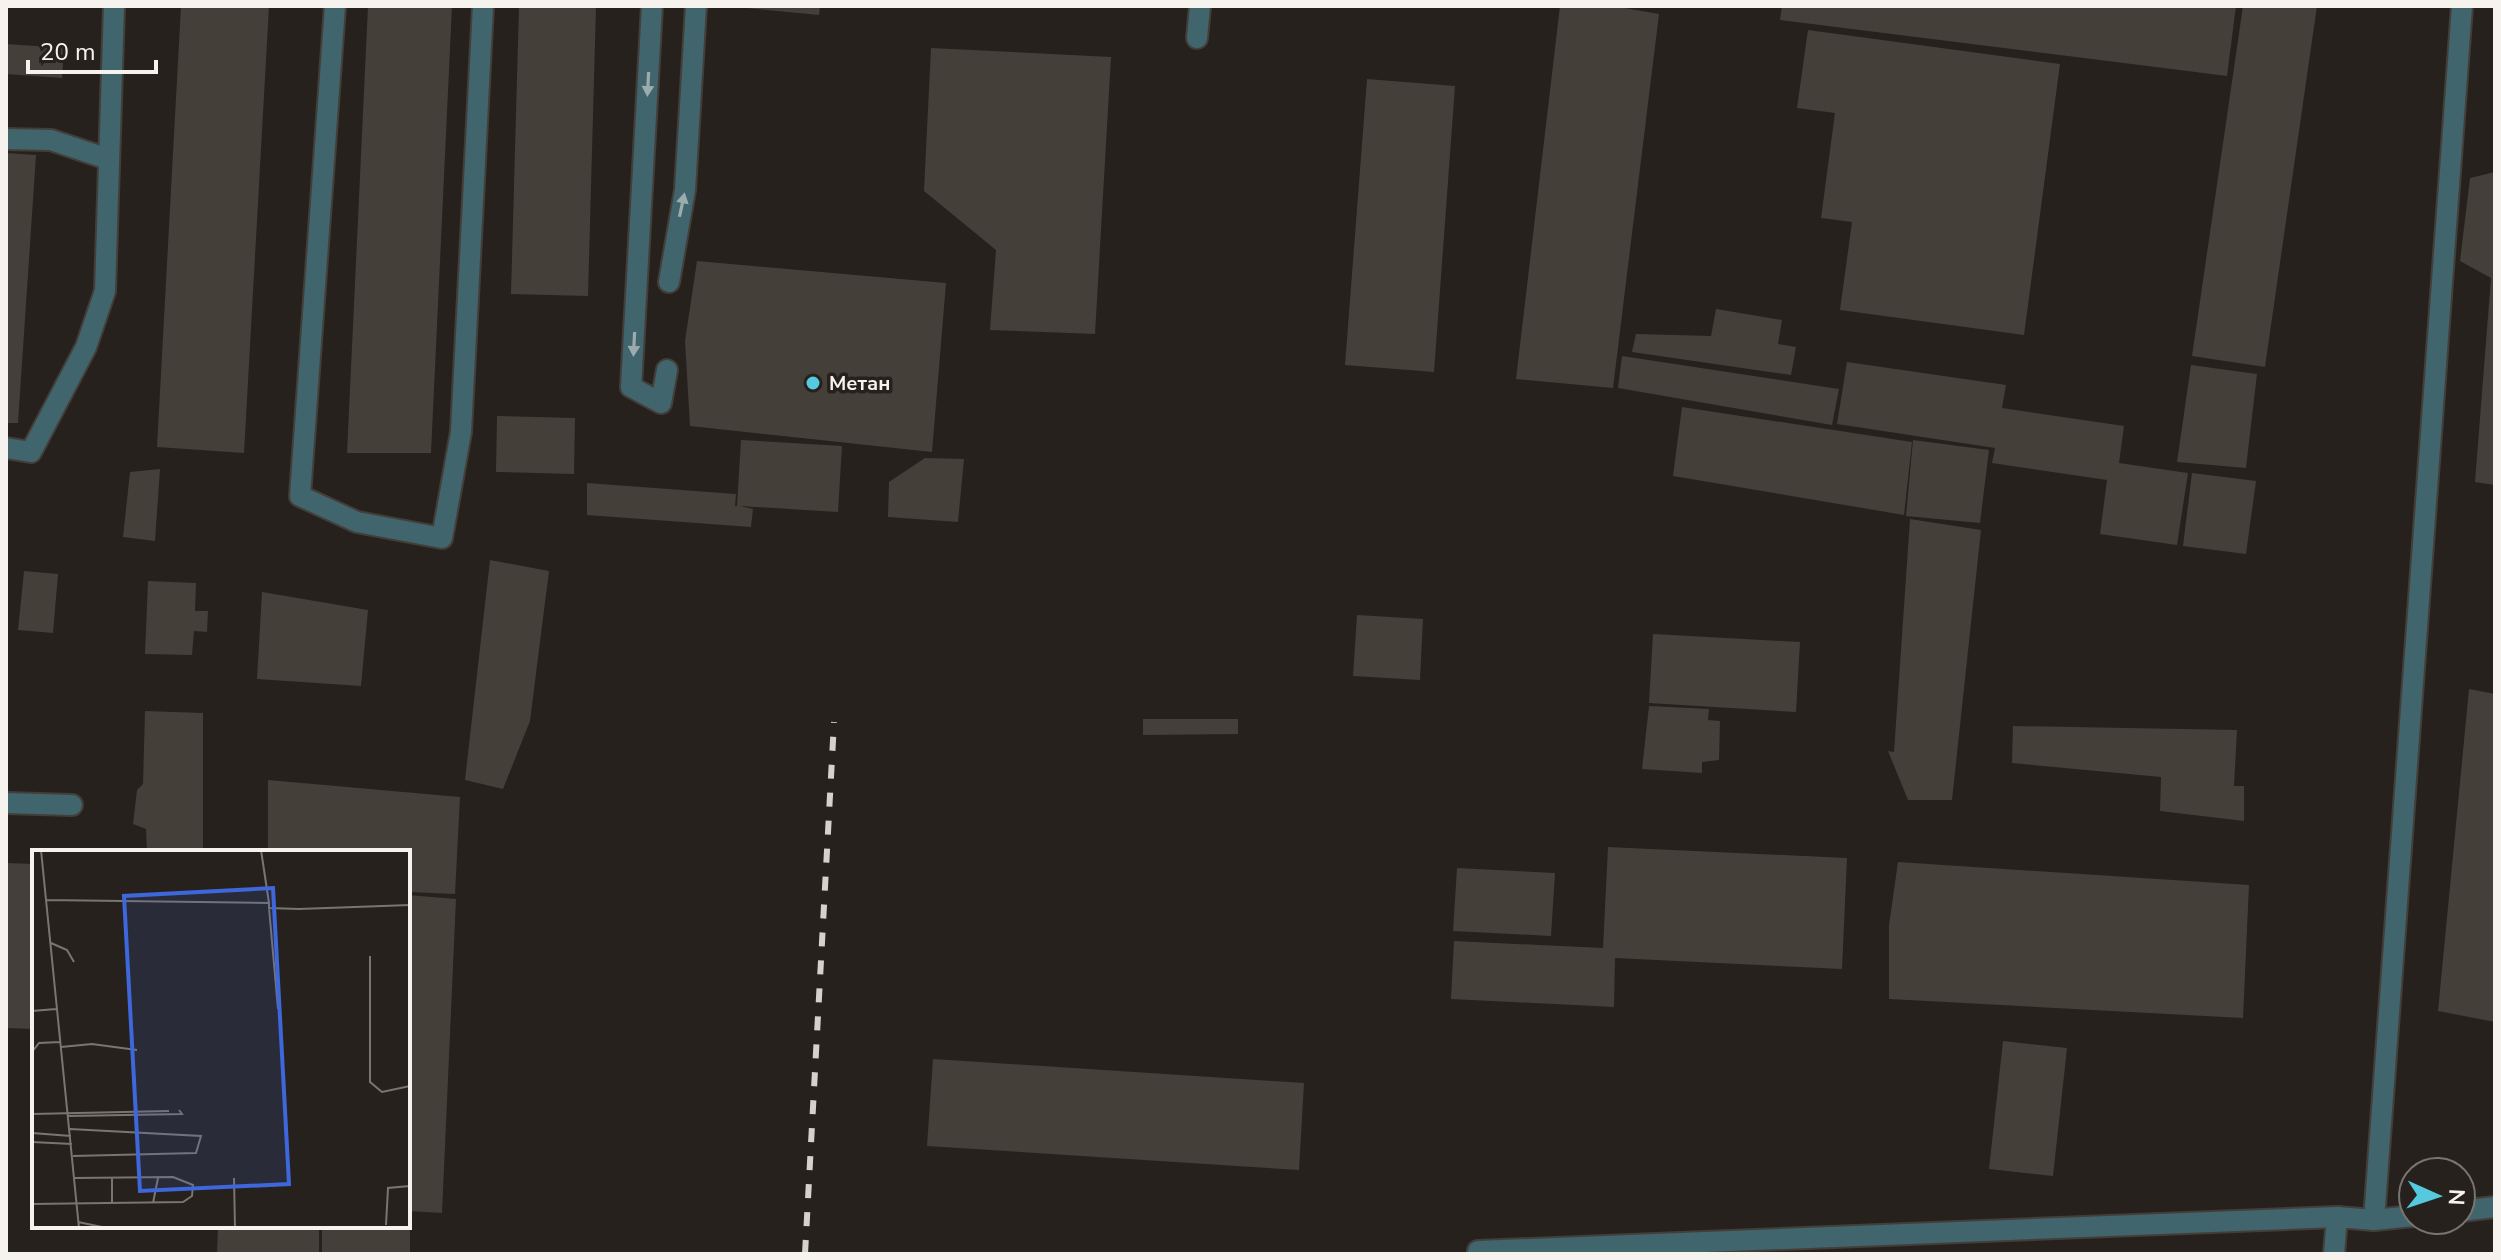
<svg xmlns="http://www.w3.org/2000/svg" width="2501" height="1260" viewBox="0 0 2501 1260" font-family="'Nunito Sans',sans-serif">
<rect width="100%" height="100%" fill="#26211c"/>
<g fill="#443f39">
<polygon points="181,6 269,6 244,453 157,447"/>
<polygon points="368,6 452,6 431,453 347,453"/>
<polygon points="519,6 596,6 588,296 511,294"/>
<polygon points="747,6 820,6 819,15 747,8"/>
<polygon points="1560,6 1613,6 1659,14 1613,388 1516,379"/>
<polygon points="1782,6 2236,6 2227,76 1780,20"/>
<polygon points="2243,6 2317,6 2265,367 2192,356"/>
<polygon points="1808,30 2060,64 2024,335 1840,310 1852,222 1821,218 1835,113 1797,108"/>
<polygon points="6,44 64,48 62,78 6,74"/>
<polygon points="931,48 1111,57 1095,334 990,330 996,250 924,191"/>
<polygon points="1367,79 1455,86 1434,372 1345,365"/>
<polygon points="6,153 36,155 18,423 6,423"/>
<polygon points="2495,172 2495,485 2475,482 2491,278 2460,261 2470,178"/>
<polygon points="697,261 946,283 932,452 690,426 685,341"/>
<polygon points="1716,309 1782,320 1778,344 1796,347 1791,375 1632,352 1636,334 1711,336"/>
<polygon points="1622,356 1839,389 1832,425 1618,388"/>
<polygon points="1847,362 2006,385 2002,408 2124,426 2119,463 2188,473 2177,545 2100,534 2107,480 1992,463 1995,448 1837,424"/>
<polygon points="2191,365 2257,374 2246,468 2177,462"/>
<polygon points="1682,407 1912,442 1904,515 1673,476"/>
<polygon points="497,416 575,418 574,474 496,472"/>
<polygon points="741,440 842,446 838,512 740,506 753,509 751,527 587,515 587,483 736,494 735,506 737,506"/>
<polygon points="1913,440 1989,450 1980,523 1906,516"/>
<polygon points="925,458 964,459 958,522 888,517 889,482"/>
<polygon points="160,469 155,541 123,537 130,472"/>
<polygon points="2192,473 2256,481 2246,554 2183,546"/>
<polygon points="1910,519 1981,530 1952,800 1908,800 1888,751 1894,752"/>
<polygon points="490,560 549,571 530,721 503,789 465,780"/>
<polygon points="24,571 58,574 53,633 18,630"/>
<polygon points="148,581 196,583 195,611 208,611 207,632 194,631 192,655 145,654"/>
<polygon points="262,592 368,610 361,686 257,679"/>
<polygon points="1357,615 1423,619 1420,680 1353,676"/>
<polygon points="1653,634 1800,642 1796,712 1649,703"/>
<polygon points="2469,689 2495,694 2495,1022 2438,1011"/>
<polygon points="1649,706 1709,709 1708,720 1720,721 1719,760 1702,762 1702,773 1642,769"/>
<polygon points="145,711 203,713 203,852 147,852 146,829 133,824 137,790 143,784"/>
<polygon points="1143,719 1238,719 1238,734 1143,735"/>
<polygon points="2013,726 2237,730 2234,786 2244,786 2244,821 2160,811 2161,777 2012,763"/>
<polygon points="268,780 460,797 455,894 408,892 408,852 268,852"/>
<polygon points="1608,847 1847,858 1842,969 1615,958 1614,1007 1451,999 1454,941 1603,948"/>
<polygon points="1898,862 2249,885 2243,1018 1889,999 1889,925"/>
<polygon points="6,863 34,864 34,1029 6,1028"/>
<polygon points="1457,868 1555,873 1551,936 1453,931"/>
<polygon points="408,895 456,899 442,1213 408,1211"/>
<polygon points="2003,1041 2067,1048 2053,1176 1989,1169"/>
<polygon points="933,1059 1304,1083 1299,1170 927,1146"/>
<polygon points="218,1226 319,1226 319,1254 217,1254"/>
<rect x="322" y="1226" width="88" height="28"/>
</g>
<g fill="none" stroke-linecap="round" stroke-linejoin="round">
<defs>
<g id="service">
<polyline points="335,6 300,496 357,522 442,538 461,432 483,6"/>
<polyline points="652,6 631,387 661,403 667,370"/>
<polyline points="1197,38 1200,6"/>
<polyline points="6,139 51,140 108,159"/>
<polyline points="669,282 685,190 696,6"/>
<polyline points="6,448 31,452 86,347 105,291 114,6"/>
<polyline points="6,803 72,805"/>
<polyline points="2461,1211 2495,1207"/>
<polyline points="2374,1220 2413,1216"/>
<polyline points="1478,1251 2337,1217"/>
</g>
<polyline id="minor" points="2334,1254 2337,1217 2374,1220 2462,6"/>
</defs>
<use href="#service" stroke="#433e3a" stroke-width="24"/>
<use href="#minor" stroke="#433e3a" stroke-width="24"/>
<use href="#service" stroke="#41656d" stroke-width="20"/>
<use href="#minor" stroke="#41656d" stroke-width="20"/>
<polyline stroke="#d5d2cd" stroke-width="6" stroke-dasharray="14 14" stroke-linecap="butt" points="805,1254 834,722"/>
</g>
<defs><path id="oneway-solid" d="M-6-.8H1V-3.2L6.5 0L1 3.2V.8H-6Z" transform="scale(2)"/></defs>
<g fill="#9cacae">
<use href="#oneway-solid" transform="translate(648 84) rotate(93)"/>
<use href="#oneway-solid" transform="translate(682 205) rotate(-78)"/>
<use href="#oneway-solid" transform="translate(634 344) rotate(93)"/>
</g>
<circle fill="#55cadf" stroke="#26211c" stroke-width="3" cx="813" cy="383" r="8"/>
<g text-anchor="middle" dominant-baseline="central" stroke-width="7" stroke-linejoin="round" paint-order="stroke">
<g font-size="20" font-weight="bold" fill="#f6f3ef" stroke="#26211c" text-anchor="start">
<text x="829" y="383">Метан</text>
</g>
</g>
<g transform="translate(32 850)">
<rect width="378" height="378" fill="#26211c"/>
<path fill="none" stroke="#797570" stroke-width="2" d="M9,0L47,378M229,0L237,53M14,50L237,53V58L267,59L378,55M237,58L246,159M19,93L35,100L42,112M338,106V232L350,242L378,236M0,161L24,159M29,197L60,194L105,200M0,202L7,193L28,192M0,264L137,261M36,266L150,264L147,260M38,279L169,286L164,303L41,306M0,283L39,286M0,292L40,294M202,328L203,378M121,353L126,328M0,354L151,352L160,346L161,335L141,327L42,328M80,354V328M46,372L75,378M354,375L356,338L378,336"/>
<path fill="#3e67db" fill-opacity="0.15" stroke="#3e67db" stroke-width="4" d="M241,38L257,334L108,341L92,46Z"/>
<rect width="378" height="378" fill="none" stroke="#f6f3ef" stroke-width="4"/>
</g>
<rect width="2501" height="1260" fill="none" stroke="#f6f3ef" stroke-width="16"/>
<g transform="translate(2437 1196) rotate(93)"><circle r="38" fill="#26211c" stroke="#797570" stroke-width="2"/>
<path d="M0-6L14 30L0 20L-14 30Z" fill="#55cadf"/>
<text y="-12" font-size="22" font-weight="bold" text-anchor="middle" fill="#f6f3ef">N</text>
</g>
<path d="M28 60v12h128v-12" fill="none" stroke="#f6f3ef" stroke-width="4"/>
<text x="40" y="60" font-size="24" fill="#f6f3ef" stroke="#26211c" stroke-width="6" paint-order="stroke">20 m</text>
</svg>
